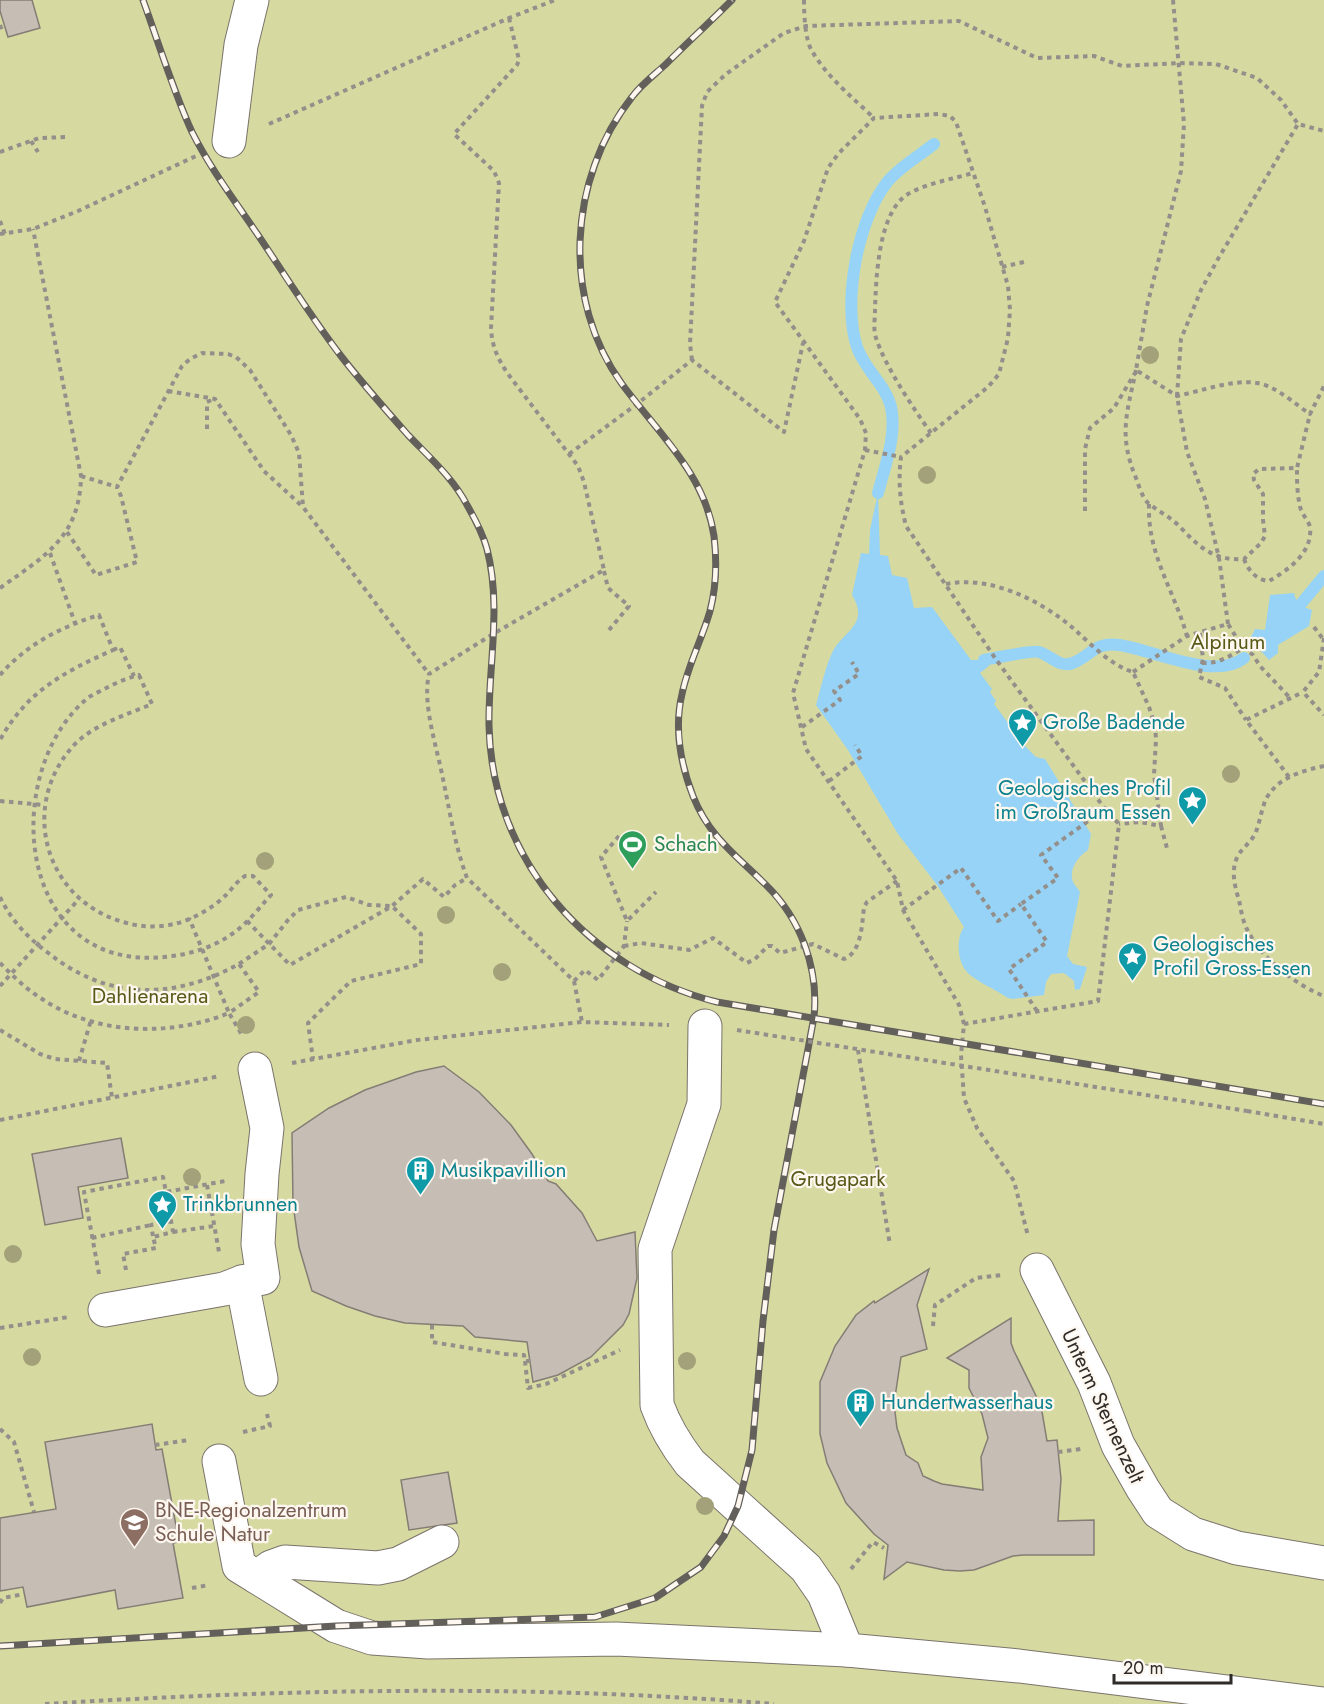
<svg xmlns="http://www.w3.org/2000/svg" width="1324" height="1704" viewBox="0 0 1324 1704" font-family="Jost,sans-serif">
<rect width="100%" height="100%" fill="#fef7f0"/>
<rect fill="#d6daa1" x="0" y="0" width="1324" height="1704"/>
<g fill="#96d3f6">
<path d="M878,493L880,555L888,556L892,575L907,578L914,608L932,607L971,660H984L989,666L980,673L992,689L990,692L996,701L994,704L1026,747L1036,757L1045,759L1091,834L1088,850C1078,856 1067,871 1074,884C1076,886 1078,889 1080,892L1067,956L1073,964L1087,967L1080,989L1075,990L1074,981L1064,973L1051,974L1046,982L1044,995L1013,999L1008,998C998,991 974,980 967,972C957,961 956,938 964,927L937,885L898,834L848,750L816,705C821,688 825,667 833,651C844,631 870,624 852,595L861,553L869,554L870,530Z"/>
<path d="M1294,593C1296,604 1302,607 1312,610L1309,626L1278,645V653L1269,660L1250,639L1255,629L1265,630L1270,595Z"/>
</g>
<g fill="none" stroke-linecap="round" stroke-linejoin="round">
<g stroke="#96d3f6" stroke-width="12">
<path d="M878,493C885,466 897,435 891,407C886,385 864,369 857,347C842,302 858,218 888,181C901,166 919,156 934,144"/>
<polyline points="1300,605 1324,576"/>
<path d="M984,660C995,658 1032,650 1039,652C1052,656 1059,668 1073,663C1092,655 1094,642 1119,645C1154,650 1215,681 1244,658"/>
</g>
</g>
<g fill="#c6beb5" stroke="#847d75" stroke-width="1.5">
<polygon points="0,0 32,0 40,28 8,37 0,11"/>
<polygon points="444,1066 479,1092 511,1125 532,1154 548,1181 556,1184 582,1213 597,1241 635,1232 637,1278 629,1314 623,1325 591,1357 558,1375 533,1382 527,1342 475,1337 463,1326 405,1323 375,1316 346,1306 312,1291 299,1247 293,1204 292,1133 329,1108 365,1090 416,1072"/>
<polygon points="121,1138 128,1178 78,1187 83,1218 45,1225 32,1154"/>
<polygon points="929,1269 917,1305 927,1349 901,1357 894,1404 897,1428 906,1455 918,1463 923,1476 934,1481 942,1484 983,1490 981,1457 988,1438 982,1414 969,1388 969,1370 947,1358 1011,1318 1011,1343 1014,1351 1041,1406 1047,1441 1057,1440 1061,1479 1058,1521 1094,1520 1094,1555 1023,1555 1013,1556 974,1570 960,1571 944,1570 907,1562 884,1579 888,1545 874,1534 846,1503 827,1463 820,1434 820,1382 835,1346 856,1315 874,1301 875,1303"/>
<polygon points="152,1424 156,1450 162,1449 179,1542 173,1543 183,1598 118,1609 115,1590 27,1607 23,1587 0,1591 0,1518 56,1509 45,1442"/>
<polygon points="448,1472 457,1523 409,1530 401,1480"/>
</g>
<g fill="none" stroke-linecap="round" stroke-linejoin="round">
<defs>
<g id="minor">
<polyline points="229,141 241,45 252,0"/>
<path d="M705,1026L704,1104L655,1249L657,1405C665,1427 676,1445 690,1463L806,1568L824,1594L847,1650L1019,1666L1322,1704"/>
<polyline points="1037,1270 1094,1383 1118,1445 1143,1489 1158,1512 1193,1534 1237,1548 1324,1563"/>
<polyline points="242,1282 261,1379"/>
<polyline points="105,1310 224,1289 242,1282 263,1278 258,1244 262,1174 267,1128 255,1069"/>
<polyline points="219,1461 239,1566 336,1626 372,1638 428,1642 616,1639 847,1650"/>
<polyline points="257,1577 271,1567 285,1562 378,1568 398,1564 442,1542"/>
</g>
</defs>
<use href="#minor" stroke="#7a736b" stroke-width="35"/>
<g stroke="#948f8a" stroke-width="4" stroke-dasharray="4.5 4.5" stroke-linecap="butt">
<path d="M804,0C804,14 805,40 812,51C827,77 853,98 874,118"/>
<path d="M1173,0L1184,124L1181,171L1147,306L1136,370L1177,396C1202,391 1232,379 1257,383C1276,386 1295,404 1310,414L1324,386"/>
<path d="M509,18L519,60L517,65L454,134L494,171L499,183L491,328C492,347 498,359 508,374L578,466L584,482L604,570L493,634L429,674C422,705 437,747 443,779C450,812 455,846 467,878L574,981L582,1022"/>
<polyline points="0,25 2,30"/>
<polyline points="269,124 509,18 555,0"/>
<polyline points="31,141 38,152"/>
<polyline points="0,152 39,138 68,137"/>
<polyline points="0,221 5,234"/>
<polyline points="0,234 33,229 78,211 196,156"/>
<polyline points="1002,267 1028,261"/>
<polyline points="692,360 690,344 702,106 707,92 726,74 784,33 806,26 959,21 1037,58 1094,56 1122,66 1180,63 1216,64 1257,78 1281,100 1298,124 1324,131"/>
<path d="M1136,370C1127,413 1118,435 1136,478C1139,486 1142,497 1148,503C1159,512 1171,517 1181,528C1200,548 1215,561 1244,559L1261,543L1265,536L1263,520V494L1254,480L1253,474L1259,469L1297,468L1310,414"/>
<polyline points="168,391 215,399 264,471 303,507"/>
<polyline points="207,429 207,402 214,399"/>
<path d="M931,433C913,408 885,366 876,338C873,329 875,319 875,310C876,279 878,212 908,194C927,183 953,179 973,173"/>
<polyline points="865,450 901,457"/>
<polyline points="569,454 637,404 692,360 784,432 803,343"/>
<polyline points="81,476 117,487 182,366 190,359 202,353 228,354 236,357 250,370 291,435 299,453 303,507 429,674"/>
<path d="M1149,504C1147,554 1174,590 1187,636"/>
<polyline points="1085,511 1085,449 1090,428 1114,408 1135,373"/>
<polyline points="67,532 96,575 137,562 121,496 117,487"/>
<polyline points="50,553 75,623"/>
<path d="M1244,559C1248,570 1256,580 1269,581C1288,570 1313,553 1310,527C1308,519 1301,514 1300,506C1297,494 1297,480 1297,468"/>
<polyline points="604,571 608,588 629,606 609,630"/>
<path d="M946,584C990,575 1040,600 1073,628C1091,644 1110,665 1133,672L1149,707L1155,725L1156,739L1154,775L1161,826L1140,822L1119,824"/>
<path d="M0,588C45,556 80,537 81,476L33,229"/>
<polyline points="1228,624 1219,558 1205,499 1187,452 1177,396 1181,339 1201,290 1218,259 1298,124"/>
<polyline points="1314,627 1323,639"/>
<polyline points="1200,633 1203,659 1199,677 1225,688 1246,720"/>
<polyline points="1324,638 1319,672 1303,692 1324,715"/>
<polyline points="113,650 120,647 134,676"/>
<path d="M1202,663C1218,664 1231,656 1244,647"/>
<polyline points="1133,672 1187,636 1228,624 1241,645 1253,655 1260,666 1291,699"/>
<path d="M0,675C27,644 61,627 99,615L113,650C64,672 27,691 0,740"/>
<path d="M139,675L152,704C126,715 95,724 75,744C19,803 43,897 120,921C138,927 156,928 174,924C192,920 213,908 226,895C232,889 237,881 245,876H253L271,895C259,908 247,924 232,934C212,948 188,955 164,957C13,972 0,768 89,697C104,689 122,679 139,675Z"/>
<polyline points="802,727 840,700 834,691 859,674 852,662"/>
<path d="M1324,766C1302,771 1278,777 1266,799C1261,810 1260,823 1255,834C1248,847 1236,850 1234,869C1233,879 1236,891 1239,900C1241,910 1243,923 1248,931C1262,959 1296,985 1324,996"/>
<polyline points="1289,777 1246,720 1303,692"/>
<polyline points="829,781 862,756 855,745"/>
<polyline points="0,801 44,805"/>
<polyline points="1161,826 1168,852"/>
<polyline points="619,836 601,857 627,921 656,892"/>
<path d="M0,897C11,920 27,937 47,952C108,1001 173,1000 239,964L259,992L229,1013L242,1035"/>
<polyline points="903,910 961,868 998,921 1021,904"/>
<polyline points="247,921 290,965 392,906 423,879 444,897 455,885 467,878"/>
<path d="M624,946L641,943L689,950L713,938L747,963L755,959L768,946H772L780,953L813,944L844,959C862,952 862,923 864,907L867,902L897,881"/>
<path d="M0,963C13,976 26,989 42,999C96,1035 170,1037 229,1013L189,918"/>
<polyline points="239,964 269,944 288,920 298,910 346,897 369,905 392,906 421,934 421,964 351,981 308,1023 313,1059"/>
<polyline points="574,981 585,970 598,980 624,946 627,921"/>
<polyline points="0,986 79,899"/>
<polyline points="1037,1011 1009,969 1047,942 1021,904 1058,878 1041,855 1105,809"/>
<path d="M964,1024L1098,1001L1119,824L1105,809L995,658L906,526C900,502 898,482 901,457L988,387L999,374L1008,338L1010,310L1008,286L985,207L956,122L950,116L939,114L874,118L838,154L828,168L804,241L775,302L860,419L866,433L865,450L793,693L806,749L897,881L903,910L959,1005L964,1024L961,1055L964,1098L977,1128L1014,1181L1028,1236"/>
<polyline points="0,1030 40,1054 55,1059 107,1063 112,1098"/>
<polyline points="858,1050 890,1245"/>
<polyline points="79,1061 91,1020"/>
<polyline points="292,1063 417,1040 582,1022 669,1025"/>
<polyline points="1247,1111 1324,1124"/>
<polyline points="0,1120 220,1076"/>
<polyline points="207,1185 219,1252"/>
<polyline points="173,1232 214,1226"/>
<polyline points="153,1236 151,1225 171,1221"/>
<polyline points="92,1238 151,1225"/>
<polyline points="126,1270 123,1254 156,1248 153,1237 173,1232 166,1192"/>
<polyline points="99,1274 84,1192 163,1177 166,1192 225,1181"/>
<polyline points="432,1325 432,1342 505,1354 524,1355 525,1361 530,1361"/>
<polyline points="933,1326 935,1305 976,1278 1002,1275"/>
<polyline points="0,1328 69,1317"/>
<polyline points="525,1361 528,1388 546,1384 620,1350"/>
<polyline points="0,1429 14,1442 34,1512"/>
<polyline points="243,1432 270,1426 267,1414"/>
<polyline points="155,1445 189,1440"/>
<polyline points="1058,1452 1081,1449"/>
<polyline points="851,1569 873,1542 884,1548"/>
<polyline points="192,1588 209,1585"/>
<polyline points="0,1603 3,1598 24,1594"/>
<path d="M45,1704C287,1689 532,1684 774,1704"/>
</g>
<use href="#minor" stroke="#fff" stroke-width="33"/>
<defs>
<g id="rail">
<path d="M143,0C159,44 173,90 192,132C210,168 235,201 258,235C285,275 311,317 341,356C362,383 385,409 408,435C429,457 453,478 467,505C475,519 483,534 487,549C502,607 488,667 489,726C492,861 589,970 717,1002L1324,1104"/>
<path d="M0,1646L336,1626L595,1617L655,1598L701,1567L724,1536L738,1506L752,1450L763,1321L774,1230L814,1017C819,969 801,919 766,885C737,856 709,837 693,796C681,765 674,728 682,694C688,665 702,639 710,611C716,588 717,561 714,536C705,474 658,433 622,384C561,300 568,178 632,97C641,85 654,75 665,65C687,43 710,22 732,0"/>
</g>
</defs>
<use href="#rail" stroke="#635f5b" stroke-width="7"/>
<use href="#rail" stroke="#fef7f0" stroke-width="4.5" stroke-dasharray="14" stroke-linecap="butt"/>
<polyline stroke="#948f8a" stroke-width="4" stroke-dasharray="4.5 4.5" stroke-linecap="butt" points="737,1030 1247,1111"/>
</g>
<g fill="#a2a179">
<circle cx="1150" cy="355" r="9"/>
<circle cx="927" cy="475" r="9"/>
<circle cx="1231" cy="774" r="9"/>
<circle cx="265" cy="861" r="9"/>
<circle cx="446" cy="915" r="9"/>
<circle cx="502" cy="972" r="9"/>
<circle cx="246" cy="1025" r="9"/>
<circle cx="192" cy="1177" r="9"/>
<circle cx="13" cy="1254" r="9"/>
<circle cx="32" cy="1357" r="9"/>
<circle cx="687" cy="1361" r="9"/>
<circle cx="705" cy="1506" r="9"/>
</g>
<defs>
<symbol id="sight-pin" viewBox="-11 -11 22 30"><path d="M0 17L-7.5 6A9.5 9.5 0 1 1 7.5 6Z" fill="#0f9aa8" stroke="#fef7f0"/><path d="M0-6L1.8-2.2L6-1.7L2.9 1.2L3.7 5.4L0 3.3L-3.7 5.4L-2.9 1.2L-6-1.7L-1.8-2.2Z" fill="#fff"/></symbol>
<symbol id="stadium-pin" viewBox="-11 -11 22 30"><path d="M0 17L-7.5 6A9.5 9.5 0 1 1 7.5 6Z" fill="#2e9e5b" stroke="#fef7f0"/><path d="M0-5a6.5 5 0 1 0 0 10a6.5 5 0 1 0 0-10ZM-3.5-1.8h7v3.6h-7Z" fill="#fff"/></symbol>
<symbol id="building-pin" viewBox="-11 -11 22 30"><path d="M0 17L-7.5 6A9.5 9.5 0 1 1 7.5 6Z" fill="#0f9aa8" stroke="#fef7f0"/><path d="M-4-6H4V6H1V3H-1V6H-4ZM-2.5-4.3h1.7v1.8h-1.7ZM.8-4.3h1.7v1.8H.8ZM-2.5-1h1.7V.8h-1.7ZM.8-1h1.7V.8H.8Z" fill="#fff"/></symbol>
<symbol id="school-pin" viewBox="-11 -11 22 30"><path d="M0 17L-7.5 6A9.5 9.5 0 1 1 7.5 6Z" fill="#8d6e63" stroke="#fef7f0"/><path d="M0-5L7-2L0 1L-7-2ZM-4 1L0 2.5L4 1V4Q0 6-4 4Z" fill="#fff"/></symbol>
</defs>
<g fill-rule="evenodd">
<use href="#sight-pin" x="1006" y="706" width="33" height="45"/>
<use href="#sight-pin" x="1176" y="784" width="33" height="45"/>
<use href="#stadium-pin" x="616" y="828" width="33" height="45"/>
<use href="#sight-pin" x="1116" y="940" width="33" height="45"/>
<use href="#building-pin" x="404" y="1154" width="33" height="45"/>
<use href="#sight-pin" x="146" y="1188" width="33" height="45"/>
<use href="#building-pin" x="844" y="1386" width="33" height="45"/>
<use href="#school-pin" x="118" y="1506" width="33" height="45"/>
</g>
<g text-anchor="middle" dominant-baseline="central" stroke-width="4.5" stroke-linejoin="round" paint-order="stroke">
<g font-size="21" fill="#575a17" stroke="#fef7f0">
<text x="1228" y="642">Alpinum</text>
<text x="150" y="996">Dahlienarena</text>
<text x="838" y="1179">Grugapark</text>
</g>
<g font-size="21" fill="#0d838f" stroke="#fef7f0" text-anchor="start">
<text x="1043" y="722">Große Badende</text>
<text x="1171" y="788" text-anchor="end">Geologisches Profil<tspan x="1171" dy="24">im Großraum Essen</tspan></text>
<text x="1153" y="944">Geologisches<tspan x="1153" dy="24">Profil Gross-Essen</tspan></text>
<text x="441" y="1170">Musikpavillion</text>
<text x="183" y="1204">Trinkbrunnen</text>
<text x="881" y="1402">Hundertwasserhaus</text>
</g>
<g font-size="21" fill="#27864d" stroke="#fef7f0" text-anchor="start">
<text x="654" y="844">Schach</text>
</g>
<g font-size="21" fill="#2e2b28" stroke="#fef7f0">
<text transform="translate(1103 1406) rotate(65)">Unterm Sternenzelt</text>
</g>
<g font-size="21" fill="#785e54" stroke="#fef7f0" text-anchor="start">
<text x="155" y="1510">BNE-Regionalzentrum<tspan x="155" dy="24">Schule Natur</tspan></text>
</g>
</g>
<path d="M1114 1674v9h117v-9" fill="none" stroke="#2e2b28" stroke-width="3"/>
<text x="1123" y="1674" font-size="18" fill="#2e2b28" stroke="#fef7f0" stroke-width="4.5" paint-order="stroke">20 m</text>
</svg>
